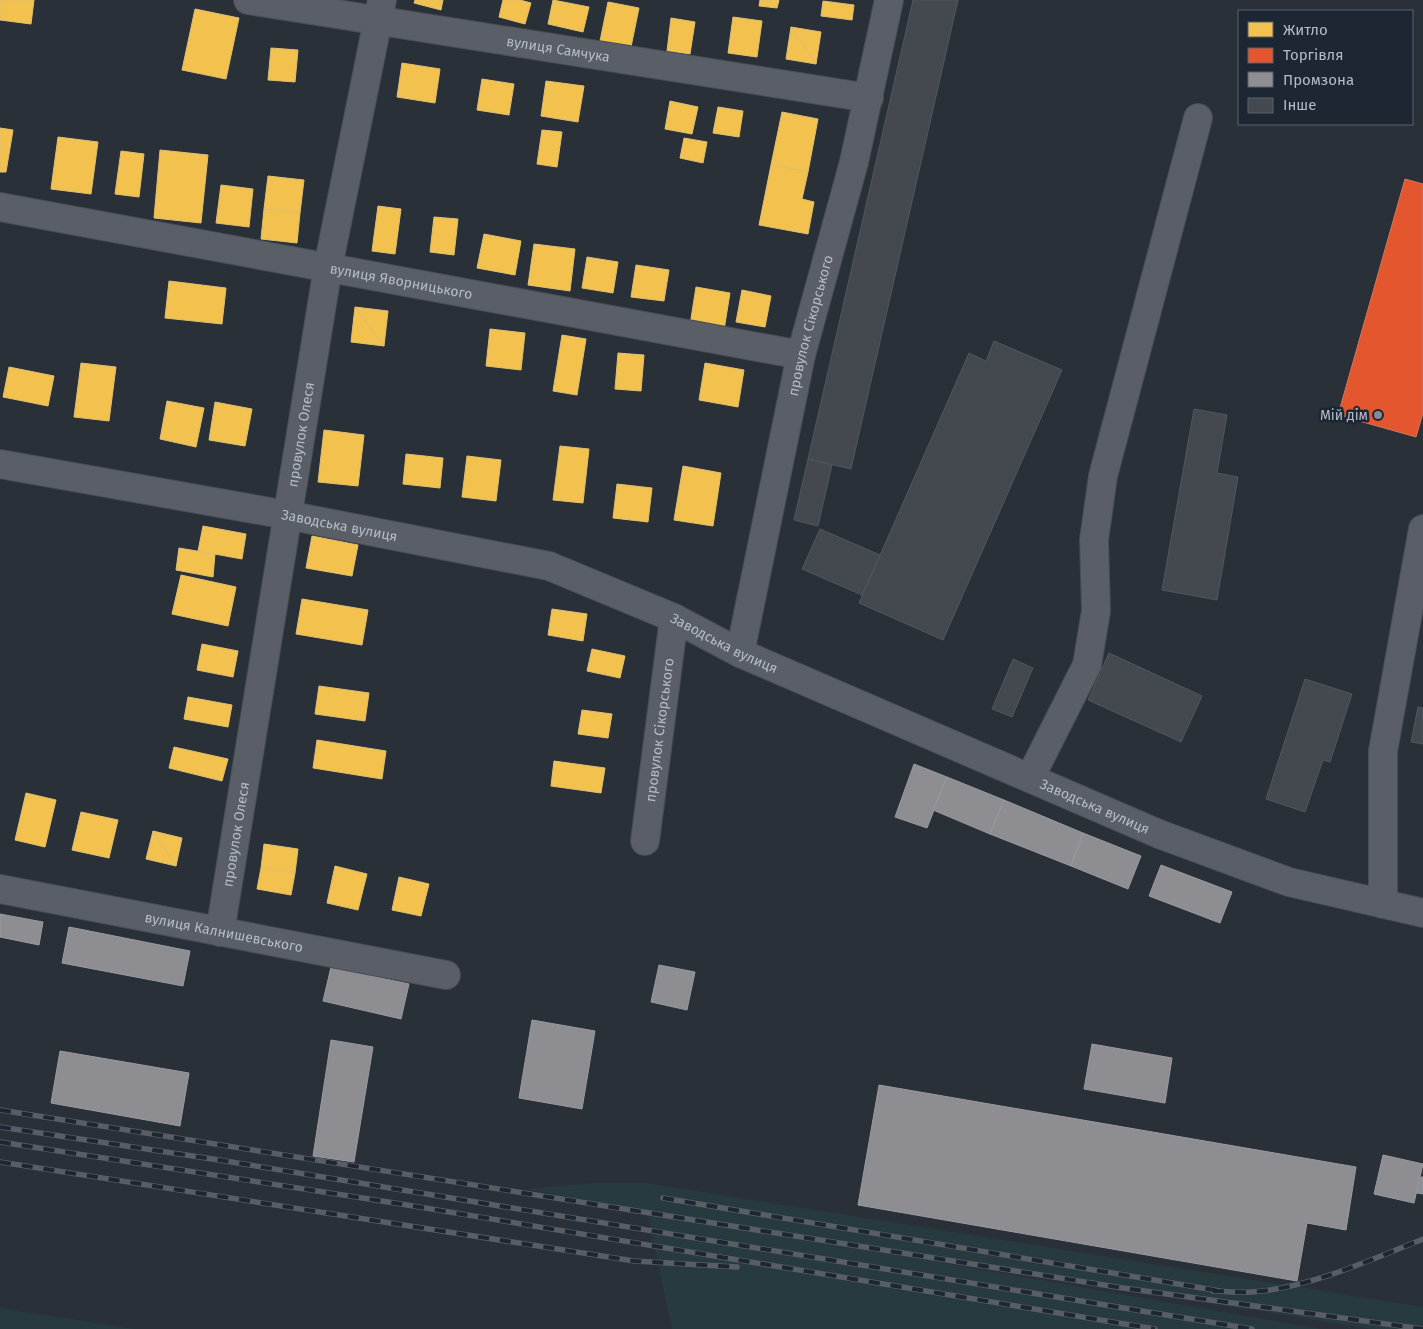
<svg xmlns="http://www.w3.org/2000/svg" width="1423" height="1329" viewBox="0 0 1423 1329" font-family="'Fira Sans',sans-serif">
<rect width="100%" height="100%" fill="#2a3038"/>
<g fill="#273a3e">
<polygon points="593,1183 646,1183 1423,1307 1423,1329 1371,1329 703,1221 1321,1329 672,1329 647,1212 526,1189"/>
<polygon points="0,1308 136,1329 0,1329"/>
</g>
<g fill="#f2c14e" stroke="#dfc073">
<polygon points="0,0 34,0 31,24 0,20"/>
<polygon points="415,0 443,0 441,10 414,3"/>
<polygon points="503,0 520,0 531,3 525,24 499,17"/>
<polygon points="553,0 589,7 583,32 548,24"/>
<polygon points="760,0 779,0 777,8 759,6"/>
<polygon points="823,1 854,5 852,20 821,16"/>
<polygon points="608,2 639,8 631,47 600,41"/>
<polygon points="195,9 239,18 226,79 182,70"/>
<polygon points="733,17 762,21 757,57 728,53"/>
<polygon points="671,18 695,22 690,54 667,51"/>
<polygon points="791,27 816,64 786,59"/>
<polygon points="791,27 821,32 816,64"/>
<polygon points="271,48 298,50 295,82 268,80"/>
<polygon points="402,63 440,69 435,103 397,97"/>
<polygon points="482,79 514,84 509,115 477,110"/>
<polygon points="546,81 584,86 578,122 541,116"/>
<polygon points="670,101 698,107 692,134 665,129"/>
<polygon points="718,107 743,111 739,137 713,133"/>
<polygon points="782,112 818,119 808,172 771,165"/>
<polygon points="0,128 13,130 6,172 0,172"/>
<polygon points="542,130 562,132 557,167 537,164"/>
<polygon points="58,137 98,142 91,194 51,189"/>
<polygon points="684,138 707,142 703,163 680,158"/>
<polygon points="160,150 208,155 201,223 154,218"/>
<polygon points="121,151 144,154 139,197 115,194"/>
<polygon points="771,165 808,172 802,199 814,202 808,234 759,225"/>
<polygon points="268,176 304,180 300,213 264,209"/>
<polygon points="221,185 253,189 249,227 216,223"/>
<polygon points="378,206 401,209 395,254 372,251"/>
<polygon points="264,209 300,213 297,243 261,239"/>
<polygon points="434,217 458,219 454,255 430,252"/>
<polygon points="484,234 521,241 515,275 477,268"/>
<polygon points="534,244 575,249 570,291 528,285"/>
<polygon points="587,257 618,262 613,293 582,288"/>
<polygon points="636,265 669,270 664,301 631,297"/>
<polygon points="169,281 226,288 222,324 165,318"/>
<polygon points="696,287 730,293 724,330 690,325"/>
<polygon points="742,290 771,296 765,327 736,322"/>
<polygon points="355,307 384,346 351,342"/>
<polygon points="355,307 388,311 384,346"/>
<polygon points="490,329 525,333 521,370 486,366"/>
<polygon points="562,335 586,339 577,395 553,391"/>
<polygon points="618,353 644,355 641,391 615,389"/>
<polygon points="81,363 116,367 109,421 74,417"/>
<polygon points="705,363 744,370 738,407 699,400"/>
<polygon points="9,367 54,376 48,406 3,397"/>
<polygon points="167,401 204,408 196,447 160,439"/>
<polygon points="215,402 252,409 245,446 209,440"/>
<polygon points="324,430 364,435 358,486 318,482"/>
<polygon points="560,446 589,449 583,503 553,500"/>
<polygon points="406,454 443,458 440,488 403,484"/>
<polygon points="467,456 501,460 496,501 462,497"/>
<polygon points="683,466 721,473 713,526 674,520"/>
<polygon points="617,484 652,488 648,522 613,518"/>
<polygon points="203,526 246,534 242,559 198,551"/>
<polygon points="312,536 358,545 352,576 306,568"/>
<polygon points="179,548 215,554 213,577 176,570"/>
<polygon points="181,575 236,587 228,626 172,614"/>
<polygon points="302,599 368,610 362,645 296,634"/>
<polygon points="552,609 587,614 583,641 548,635"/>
<polygon points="202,644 238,651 233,677 197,670"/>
<polygon points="592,649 625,656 620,678 587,671"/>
<polygon points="319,686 369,693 365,721 315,714"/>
<polygon points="188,697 232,705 228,727 184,719"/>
<polygon points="582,710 612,714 608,738 578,734"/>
<polygon points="317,740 386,751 382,779 313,768"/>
<polygon points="174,747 228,759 222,781 169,768"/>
<polygon points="554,761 605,768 601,793 551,786"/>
<polygon points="26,793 56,800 45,847 15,840"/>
<polygon points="81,812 118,820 109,858 72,850"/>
<polygon points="153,831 176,866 146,859"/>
<polygon points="153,831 182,838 176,866"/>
<polygon points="264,844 298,849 295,873 261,868"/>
<polygon points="335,866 367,874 358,910 327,903"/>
<polygon points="261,868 295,873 291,895 257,889"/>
<polygon points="399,877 429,884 421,916 392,910"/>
</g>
<polygon fill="#e4572e" stroke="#d6755c" points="1405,179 1423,184 1423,413 1416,437 1338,415"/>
<g fill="#8d8d92" stroke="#999ba2">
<polygon points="914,764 947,777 927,828 895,817"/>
<polygon points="947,777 1004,800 990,834 933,810"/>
<polygon points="1004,800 1083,833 1071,866 990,834"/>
<polygon points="1083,833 1141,856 1128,889 1071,866"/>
<polygon points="1161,865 1232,892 1220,923 1149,896"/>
<polygon points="0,914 43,922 39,945 0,937"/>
<polygon points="69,927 190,951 183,986 62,963"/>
<polygon points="659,965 695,972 687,1010 651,1002"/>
<polygon points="331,967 409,984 401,1019 323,1001"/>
<polygon points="532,1020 595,1031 582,1109 519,1098"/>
<polygon points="331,1040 373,1047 354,1162 313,1156"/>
<polygon points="1092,1044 1172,1058 1165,1103 1084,1089"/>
<polygon points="60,1051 189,1073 180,1126 51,1103"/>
<polygon points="879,1085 1356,1167 1346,1230 1307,1223 1297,1281 858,1205"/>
<polygon points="1383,1155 1423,1164 1414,1203 1374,1194"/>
<polygon points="1421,1177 1423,1177 1423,1194 1417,1193"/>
</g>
<g fill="#444950" stroke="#52575f">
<polygon points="913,0 958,0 851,469 808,459"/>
<polygon points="994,341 1062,370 943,640 859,603 969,353 986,361"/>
<polygon points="1194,409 1227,415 1217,473 1238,477 1217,600 1162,590"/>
<polygon points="808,459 832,465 818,526 794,520"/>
<polygon points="820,529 880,555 862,595 802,569"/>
<polygon points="1109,653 1202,696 1181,742 1088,700"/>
<polygon points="1013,659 1033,668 1012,717 992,709"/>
<polygon points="1305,679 1352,694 1330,762 1323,760 1305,812 1266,799"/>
<polygon points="1418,707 1423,708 1423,744 1411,742"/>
</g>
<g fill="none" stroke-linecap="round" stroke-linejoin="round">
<defs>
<g id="minor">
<path id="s1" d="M248,0L869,98"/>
<path id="s2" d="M0,207L801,355"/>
<path id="s3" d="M0,464L287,515L549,566L674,618L740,653L1159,834L1289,882L1423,913"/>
<path id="s4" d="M740,653L801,355L854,162L889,0"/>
<polyline points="1030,778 1087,665 1096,611 1094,540 1103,476 1198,118"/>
<path id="s5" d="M645,841L674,618"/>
<path id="s6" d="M0,889L446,975"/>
<polyline points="1383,904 1383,751 1423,529"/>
<path id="s7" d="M220,932L328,267L382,0"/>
</g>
</defs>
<use href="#minor" stroke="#484c53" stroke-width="30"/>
<use href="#minor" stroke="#5a5e66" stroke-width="28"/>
<defs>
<g id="rail">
<polyline points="0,1110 1123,1288 1423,1329"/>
<polyline points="0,1127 219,1160 1252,1329"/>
<polyline points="0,1142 401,1204 1155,1329"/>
<polyline points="0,1162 634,1261 737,1267"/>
<polyline points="663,1198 1220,1291"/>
<path d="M1213,1291C1226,1291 1239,1293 1251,1292C1306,1289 1373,1259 1423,1239"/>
</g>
</defs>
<use href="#rail" stroke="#595d64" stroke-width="5.5"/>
<use href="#rail" stroke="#1d2633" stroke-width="4" stroke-dasharray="11" stroke-linecap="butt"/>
</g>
<circle fill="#848b96" stroke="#1d2633" stroke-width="2" cx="1378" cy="415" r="5"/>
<g text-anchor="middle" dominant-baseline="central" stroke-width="5" stroke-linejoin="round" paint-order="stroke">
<g font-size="14" fill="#b4bcc9" stroke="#1d2633">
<text stroke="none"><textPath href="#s1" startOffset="314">вулиця Самчука</textPath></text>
<text stroke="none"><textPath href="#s2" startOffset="408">вулиця Яворницького</textPath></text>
<text stroke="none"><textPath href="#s4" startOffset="335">провулок Сікорського</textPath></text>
<text stroke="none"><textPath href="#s7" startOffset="504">провулок Олеся</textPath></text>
<text stroke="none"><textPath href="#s3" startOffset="345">Заводська вулиця</textPath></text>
<text stroke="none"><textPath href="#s3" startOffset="750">Заводська вулиця</textPath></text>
<text stroke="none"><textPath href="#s5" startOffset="112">провулок Сікорського</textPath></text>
<text stroke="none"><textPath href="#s3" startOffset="1155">Заводська вулиця</textPath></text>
<text stroke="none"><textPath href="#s7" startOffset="99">провулок Олеся</textPath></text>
<text stroke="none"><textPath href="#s6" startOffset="228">вулиця Калнишевського</textPath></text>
</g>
<g font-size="14" fill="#b4bcc9" stroke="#1d2633" text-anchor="end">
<text x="1368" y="415">Мій дім</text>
</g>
</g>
<rect x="1238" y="10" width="175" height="115" fill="#1d2633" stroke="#59626f"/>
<rect x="1248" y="22" width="25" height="15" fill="#f2c14e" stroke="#59626f"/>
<text x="1283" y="35" font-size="15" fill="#b4bcc9">Житло</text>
<rect x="1248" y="48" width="25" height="15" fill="#e4572e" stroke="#59626f"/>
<text x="1283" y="60" font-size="15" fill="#b4bcc9">Торгівля</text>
<rect x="1248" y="72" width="25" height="15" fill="#8d8d92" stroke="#59626f"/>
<text x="1283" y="85" font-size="15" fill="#b4bcc9">Промзона</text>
<rect x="1248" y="98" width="25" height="15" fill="#444950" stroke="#59626f"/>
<text x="1283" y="110" font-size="15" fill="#b4bcc9">Інше</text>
</svg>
